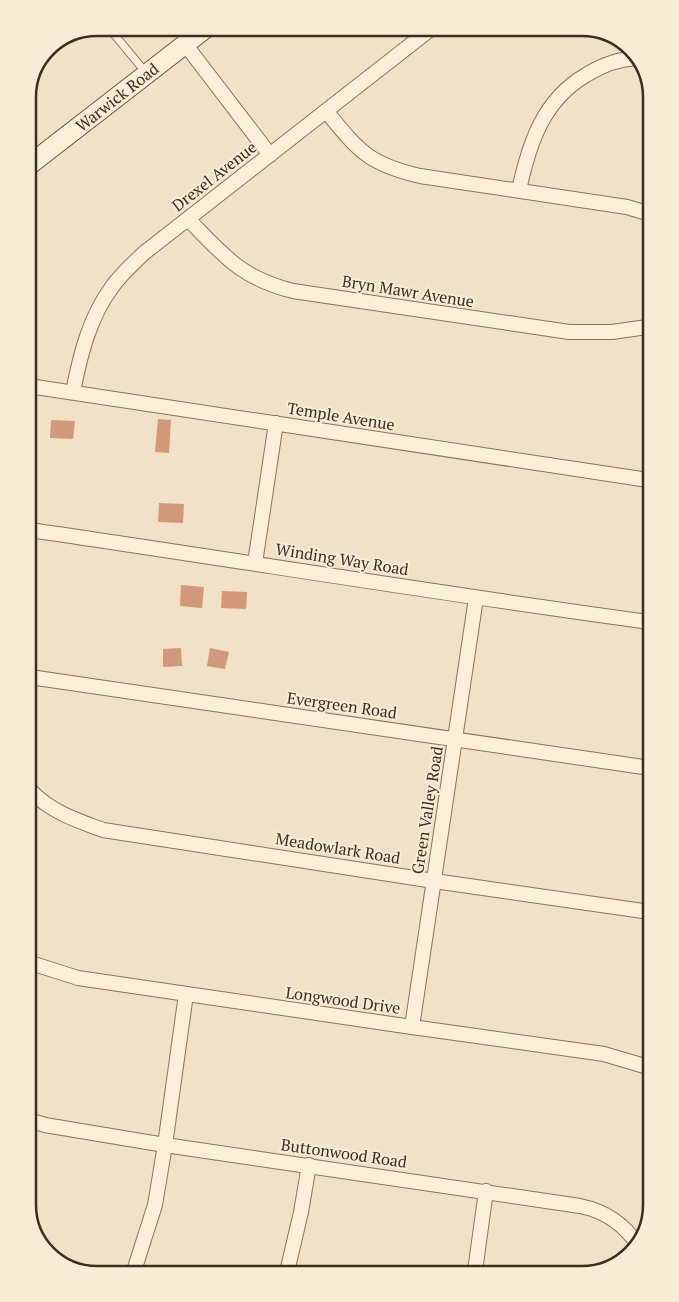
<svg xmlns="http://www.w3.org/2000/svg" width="679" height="1302" viewBox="0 0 679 1302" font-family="'PT Serif',serif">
<rect width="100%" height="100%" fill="#f1e1c6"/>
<g fill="#d1997a">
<polygon points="158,419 171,420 169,453 155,452"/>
<polygon points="51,420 75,421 73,439 50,438"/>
<polygon points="159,503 184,504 183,523 158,522"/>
<polygon points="181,585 204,587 202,608 180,606"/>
<polygon points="222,591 247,592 246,609 221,608"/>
<polygon points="181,648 182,666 163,667 163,649"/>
<polygon points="210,648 229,652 225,669 207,666"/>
</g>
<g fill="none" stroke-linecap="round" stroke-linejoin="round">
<defs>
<polyline id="lane" points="109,28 147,74"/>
<g id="street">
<polyline points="185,44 270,155"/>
<path d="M326,111C359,151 368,164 420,176L627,207L647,213"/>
<path d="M519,190C529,144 543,100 586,75C602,65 618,59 637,58"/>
<path d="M188,219C224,256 241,278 293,291L569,332H612L647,327"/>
<polyline points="29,386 648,480"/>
<path d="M73,392C80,356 89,318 112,287C121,274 133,264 144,253L432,28"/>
<path d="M30,530C236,560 442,594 649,622"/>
<polyline points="255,563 276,423"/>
<polyline points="30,677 650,768"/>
<path d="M31,791C51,812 76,820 103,830L434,881L650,912"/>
<polyline points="31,963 78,978 412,1027 604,1054 651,1068"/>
<polyline points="412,1027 476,598"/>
<path d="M32,1121L45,1125L165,1145L580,1206C605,1211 624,1224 638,1245"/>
<polyline points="475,1271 486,1191"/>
<polyline points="287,1272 301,1212 309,1165"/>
<polyline points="133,1274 155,1205 165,1145 186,994"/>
</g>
<polyline id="secondary" points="28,166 206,28"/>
</defs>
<use href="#lane" stroke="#8e725a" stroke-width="9"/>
<use href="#street" stroke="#8e725a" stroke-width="16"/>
<use href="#secondary" stroke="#70533d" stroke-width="21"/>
<use href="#lane" stroke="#fbefda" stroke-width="7"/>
<use href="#street" stroke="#fbefda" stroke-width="14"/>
<use href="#secondary" stroke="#fbefda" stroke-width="19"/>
</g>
<g text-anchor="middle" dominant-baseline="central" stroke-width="4" stroke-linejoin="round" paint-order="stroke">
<g font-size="16" fill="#3d2c1f" stroke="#f8ecd6">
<text transform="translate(117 97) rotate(-38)">Warwick Road</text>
<text transform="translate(214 176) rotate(-38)">Drexel Avenue</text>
<text transform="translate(408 291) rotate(9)">Bryn Mawr Avenue</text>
<text transform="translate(341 416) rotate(9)">Temple Avenue</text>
<text transform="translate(342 559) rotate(9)">Winding Way Road</text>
<text transform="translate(342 705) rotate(8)">Evergreen Road</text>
<text transform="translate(427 810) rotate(-81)">Green Valley Road</text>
<text transform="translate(338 848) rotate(9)">Meadowlark Road</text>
<text transform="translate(343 1000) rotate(8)">Longwood Drive</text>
<text transform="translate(344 1153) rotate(8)">Buttonwood Road</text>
</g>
</g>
<path d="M0 0H679V1302H0ZM97 36H582A61 61 0 0 1 643 97V1205A61 61 0 0 1 582 1266H97A61 61 0 0 1 36 1205V97A61 61 0 0 1 97 36Z" fill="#f8ecd6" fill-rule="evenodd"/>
<path fill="none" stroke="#3d2c1f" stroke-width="2.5" d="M97 36H582A61 61 0 0 1 643 97V1205A61 61 0 0 1 582 1266H97A61 61 0 0 1 36 1205V97A61 61 0 0 1 97 36Z"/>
</svg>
